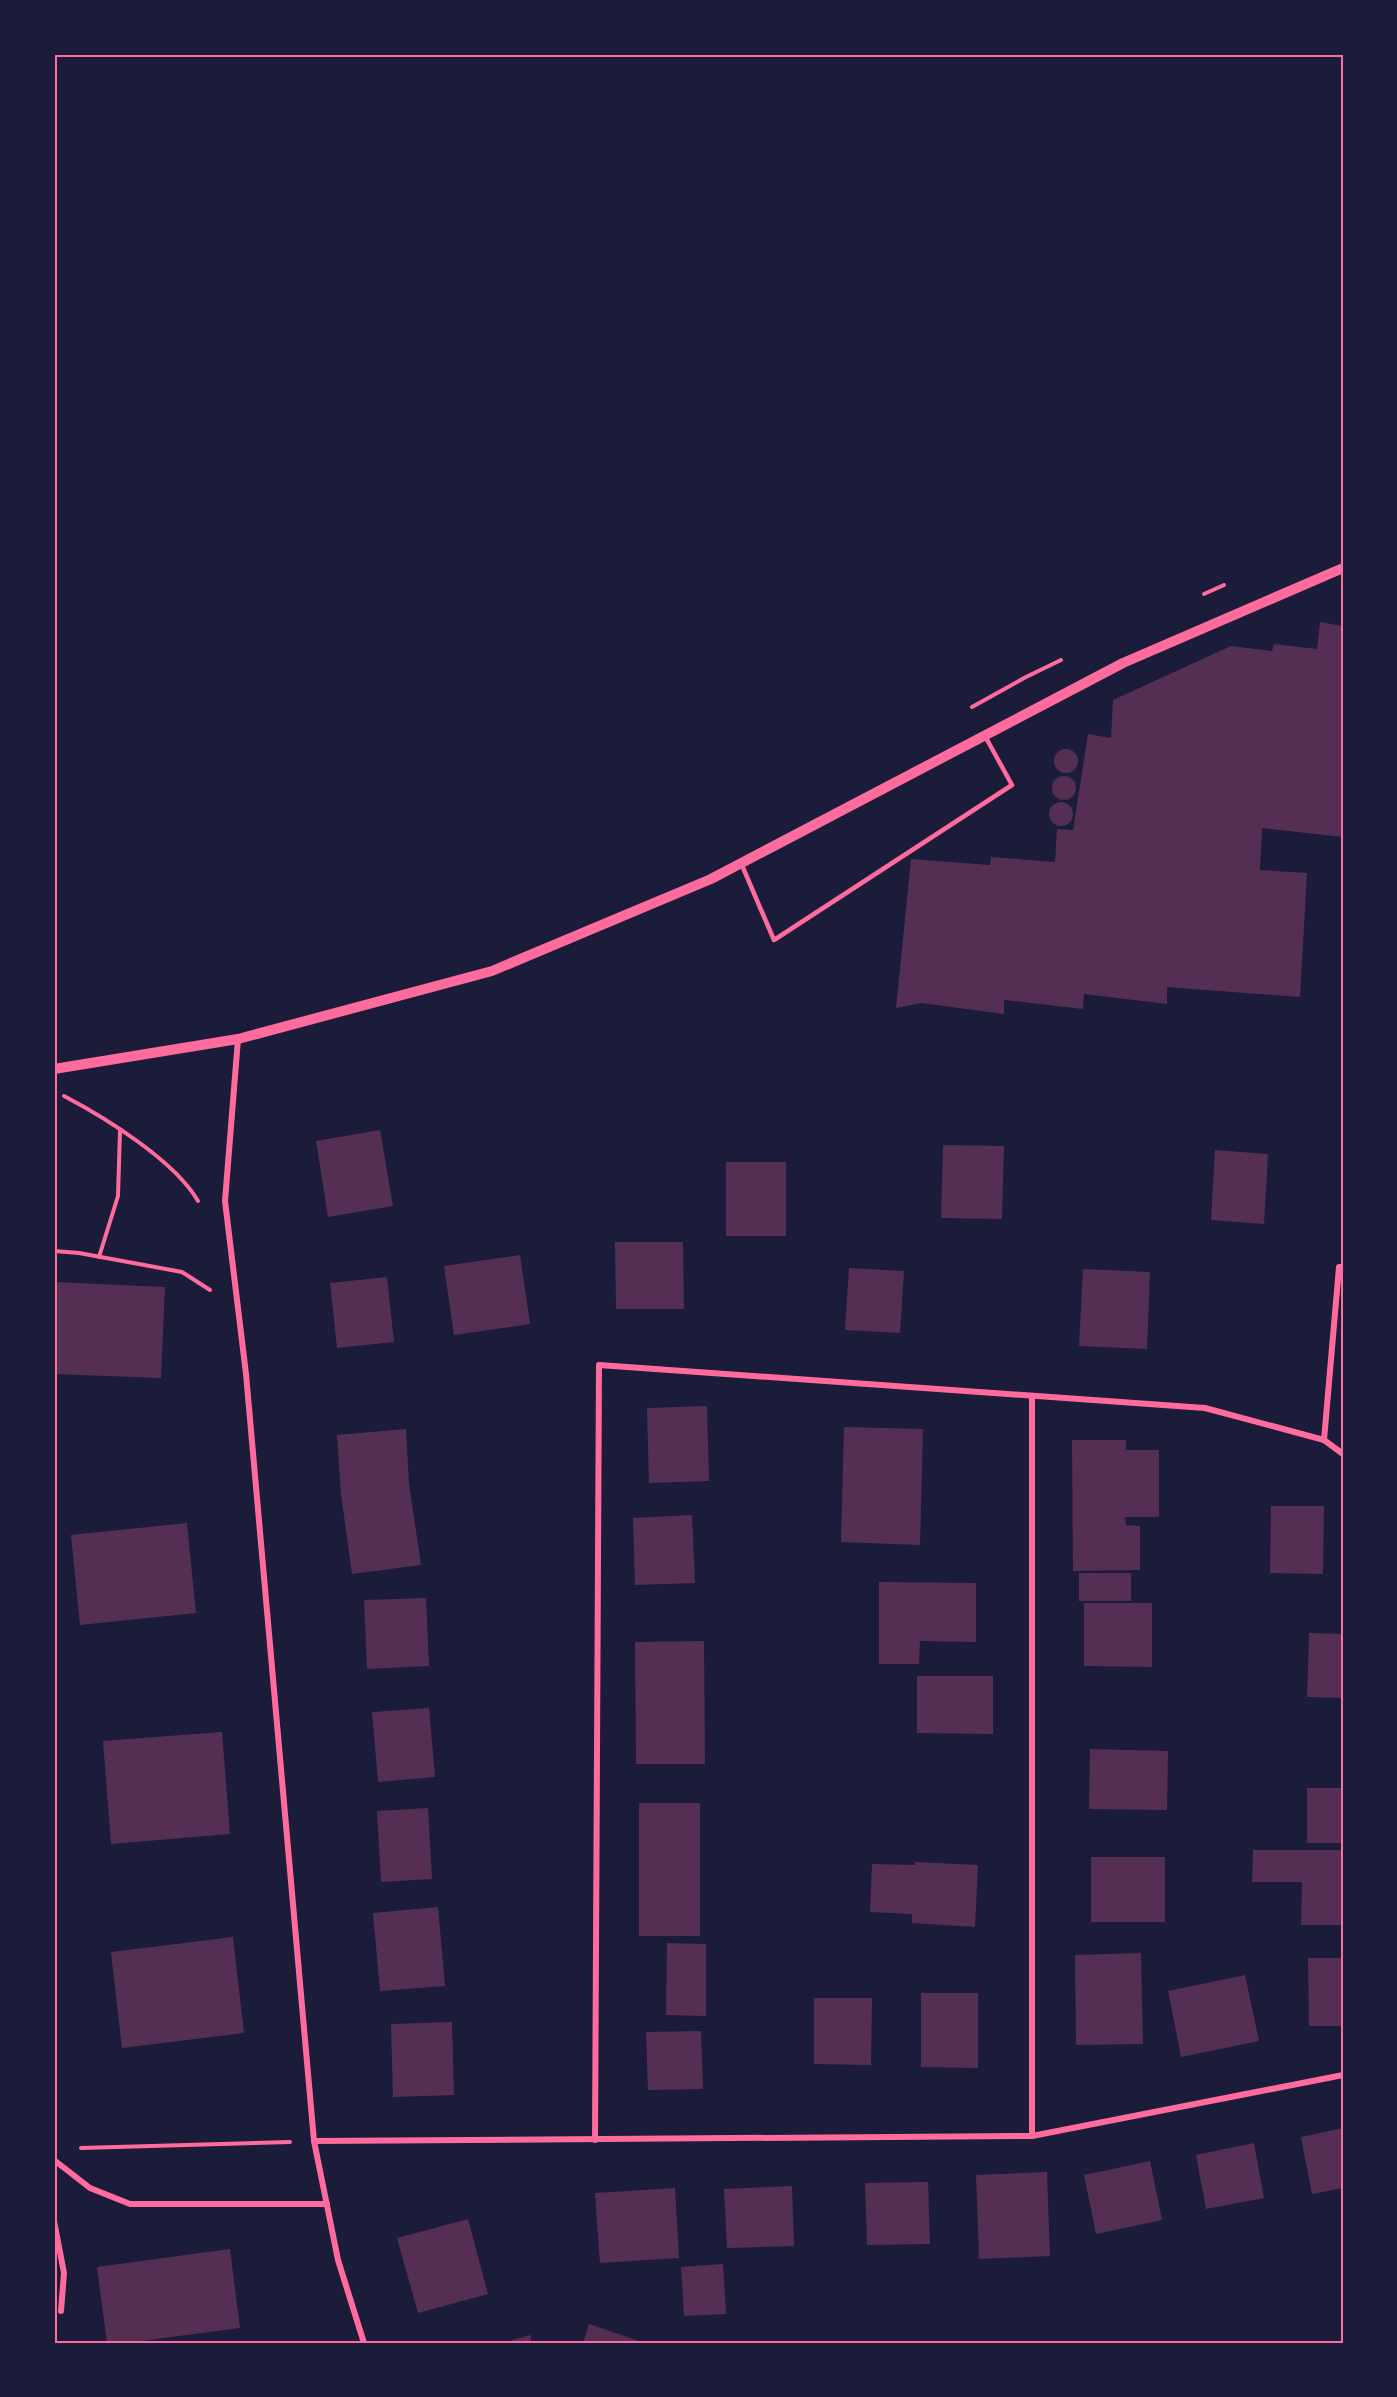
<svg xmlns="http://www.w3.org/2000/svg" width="1397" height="2397" viewBox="0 0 1397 2397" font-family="'IBM Plex Sans',sans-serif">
<rect width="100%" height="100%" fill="#1b1b3a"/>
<g fill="#542f53">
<polygon points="1320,622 1343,626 1343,837 1262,828 1260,870 1307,873 1300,997 1167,987 1167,1004 1084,994 1083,1009 1004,1000 1004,1014 921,1003 896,1008 911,859 990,865 991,857 1055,862 1057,829 1073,830 1088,734 1111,738 1113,700 1231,646 1272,651 1274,644 1317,649"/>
<circle cx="1066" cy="761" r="12"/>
<circle cx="1064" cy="788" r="12"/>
<circle cx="1061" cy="814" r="12"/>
<polygon points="380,1130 393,1206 328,1217 316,1141"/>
<polygon points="943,1145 1004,1146 1002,1219 941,1218"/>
<polygon points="1215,1150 1268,1154 1264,1224 1211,1220"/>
<rect x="726" y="1162" width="60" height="74"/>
<polygon points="615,1242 683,1242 684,1309 616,1309"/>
<polygon points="520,1255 530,1324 454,1335 444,1266"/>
<polygon points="849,1268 904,1271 900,1333 845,1330"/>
<polygon points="1083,1269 1150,1272 1147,1349 1079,1346"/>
<polygon points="387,1277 394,1342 337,1348 330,1283"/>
<polygon points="54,1282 165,1287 161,1378 54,1374"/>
<polygon points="707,1406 709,1481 649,1483 647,1408"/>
<polygon points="844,1427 923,1429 920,1545 841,1542"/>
<polygon points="406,1429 409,1484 421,1565 352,1574 341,1494 337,1435"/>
<polygon points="1072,1440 1126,1440 1126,1450 1159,1450 1159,1517 1125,1517 1126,1525 1140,1526 1140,1570 1073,1571"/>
<polygon points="1271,1506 1324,1506 1323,1574 1270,1573"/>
<polygon points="692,1515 695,1583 635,1585 633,1518"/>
<polygon points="187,1523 196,1613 80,1625 71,1535"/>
<rect x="1079" y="1573" width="52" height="28"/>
<polygon points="879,1582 976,1583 976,1642 920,1641 919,1664 879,1664"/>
<polygon points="426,1598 429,1666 367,1669 364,1600"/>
<polygon points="1084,1603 1152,1603 1152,1667 1084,1666"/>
<polygon points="1309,1633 1343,1634 1343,1698 1307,1697"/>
<polygon points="704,1641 705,1764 636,1764 635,1642"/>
<polygon points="917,1676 993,1676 993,1734 917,1733"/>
<polygon points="429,1708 435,1777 378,1782 372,1712"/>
<polygon points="222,1732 230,1834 111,1844 103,1741"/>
<polygon points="1090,1749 1168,1751 1167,1810 1089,1809"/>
<rect x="1307" y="1788" width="36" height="55"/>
<rect x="639" y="1803" width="61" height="133"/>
<polygon points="428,1808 432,1879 381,1882 377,1811"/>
<polygon points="1253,1850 1343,1850 1343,1925 1301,1925 1302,1882 1252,1882"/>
<rect x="1091" y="1857" width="74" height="65"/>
<polygon points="915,1862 978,1865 975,1927 912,1923 912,1914 870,1912 872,1864 915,1865"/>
<polygon points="438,1907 445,1986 380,1991 373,1913"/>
<polygon points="233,1937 244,2033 122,2048 111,1952"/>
<polygon points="667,1943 706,1944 706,2016 666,2015"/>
<polygon points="1141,1953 1143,2044 1076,2045 1075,1955"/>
<polygon points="1308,1958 1343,1958 1343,2026 1309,2026"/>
<polygon points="1245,1975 1259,2041 1181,2057 1168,1991"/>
<polygon points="921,1993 978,1993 978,2068 921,2067"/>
<polygon points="814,1998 872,1998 871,2065 814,2064"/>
<polygon points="452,2022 454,2095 393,2097 391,2024"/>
<polygon points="701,2031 703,2089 648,2090 646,2032"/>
<polygon points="1343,2128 1343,2188 1312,2194 1301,2137"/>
<polygon points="1254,2143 1264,2198 1206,2209 1196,2155"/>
<polygon points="1150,2161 1162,2220 1096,2234 1084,2175"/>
<polygon points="1047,2172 1050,2256 979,2259 976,2175"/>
<polygon points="928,2182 930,2244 867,2245 865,2183"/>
<polygon points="792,2186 794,2246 727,2248 724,2189"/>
<polygon points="675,2188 679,2258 600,2263 595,2193"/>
<polygon points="468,2219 488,2294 418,2313 397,2238"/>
<polygon points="230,2249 240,2328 126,2343 107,2343 97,2267"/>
<polygon points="723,2264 726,2314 684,2316 681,2267"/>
<polygon points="589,2324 645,2343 583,2343"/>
<polygon points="530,2335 532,2343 506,2343 506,2342"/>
</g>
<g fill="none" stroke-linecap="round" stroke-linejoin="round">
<g stroke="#ff6b9d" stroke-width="4">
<polyline points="1204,594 1224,585"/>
<polyline points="972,707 1026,677 1061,660"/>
<path d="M64,1096C106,1118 175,1161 198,1201"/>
<polyline points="54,1251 79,1253 182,1272 210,1290"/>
<polyline points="99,1257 118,1196 120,1131"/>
<polyline points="81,2148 290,2142"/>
</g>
<polyline stroke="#ff6b9d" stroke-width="4.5" points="741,863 774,940 1012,785 985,736"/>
<g stroke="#ff6b9d" stroke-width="6">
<polyline points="238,1039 225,1201 246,1374 314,2141 338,2260 364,2343"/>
<polyline points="1032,1396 1032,2136"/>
<polyline points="1324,1440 1339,1267 1343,1267"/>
<polyline points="595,2140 599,1365 1205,1408 1324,1440 1343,1454"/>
<polyline points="314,2141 1032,2136 1343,2075"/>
<polyline points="54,2160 90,2188 130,2204 327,2204"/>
<polyline points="54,2221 64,2273 61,2311"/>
</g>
<polyline stroke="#ff6b9d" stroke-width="10" points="54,1069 238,1039 492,971 711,879 1123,663 1343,568"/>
</g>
<rect width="1397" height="2397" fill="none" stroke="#1b1b3a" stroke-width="111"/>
<rect x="56" y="56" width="1286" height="2286" fill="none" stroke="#ff6b9d" stroke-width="2"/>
</svg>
